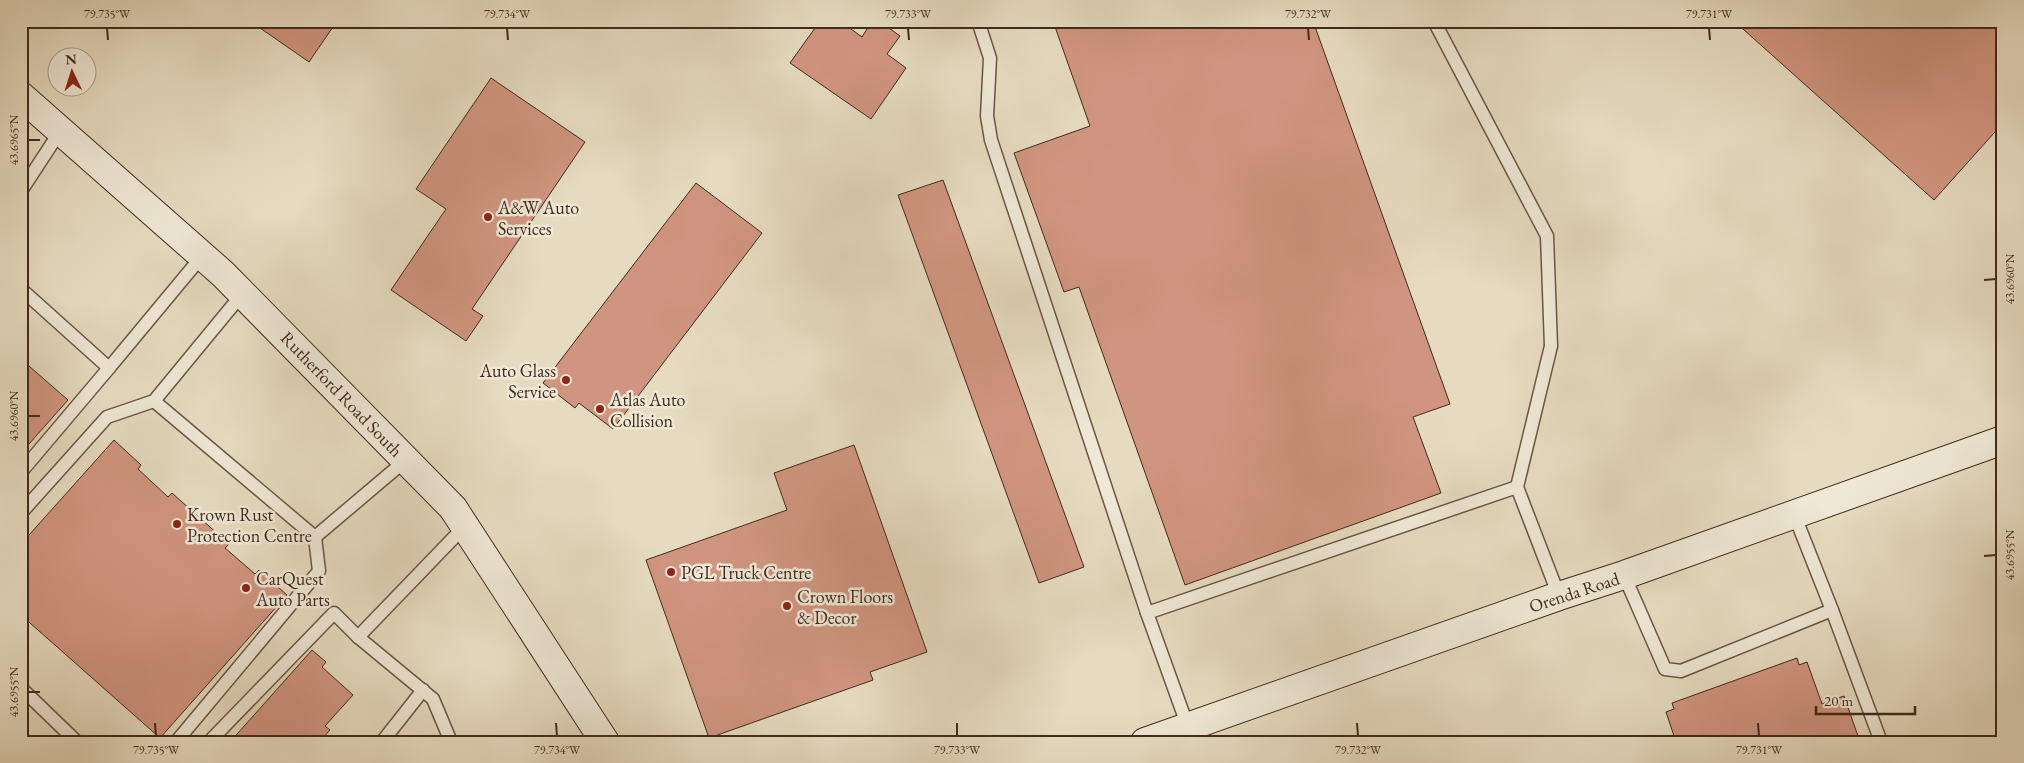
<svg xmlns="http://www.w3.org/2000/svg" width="2024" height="763" viewBox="0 0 2024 763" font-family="'EB Garamond',serif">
<rect width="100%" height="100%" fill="#e6dbc0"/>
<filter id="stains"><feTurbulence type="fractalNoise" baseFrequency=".004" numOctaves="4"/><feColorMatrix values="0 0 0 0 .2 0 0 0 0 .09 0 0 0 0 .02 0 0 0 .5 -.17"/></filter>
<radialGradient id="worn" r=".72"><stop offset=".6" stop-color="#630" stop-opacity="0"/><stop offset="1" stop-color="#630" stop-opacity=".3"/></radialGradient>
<g fill="#d09580" stroke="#41291b">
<polygon points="250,21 337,21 309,62"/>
<polygon points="820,21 840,21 862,37 872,21 879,21 900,36 887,54 906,68 871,119 790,63"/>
<polygon points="1053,21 1313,21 1450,404 1413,417 1441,493 1185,585 1079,287 1064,292 1014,153 1090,126"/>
<polygon points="1734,21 2003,21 2003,123 1934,200"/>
<polygon points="491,78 585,142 472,309 483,316 466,341 391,290 446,209 416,189"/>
<polygon points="943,180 1084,567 1039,583 898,195"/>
<polygon points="696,183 762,233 613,429 579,403 575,408 543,383"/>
<polygon points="21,359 68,400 21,453"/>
<polygon points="114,440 141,465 138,469 168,497 172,493 229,544 225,548 255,574 259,570 287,595 160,738 21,615 21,544"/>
<polygon points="854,445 927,652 870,672 873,680 709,738 646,560 787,510 774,473"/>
<polygon points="312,650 326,662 322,667 353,695 325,726 330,730 319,742 230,742"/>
<polygon points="1797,658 1799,665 1807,662 1822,704 1844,696 1860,742 1676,742 1666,712 1674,709 1672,703"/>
</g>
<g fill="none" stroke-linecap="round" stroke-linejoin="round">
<defs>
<g id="lane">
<polyline points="978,21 990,58 987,116 991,140 1147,613"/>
<polyline points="1434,21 1547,236 1551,346 1517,487"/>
<polyline points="21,191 61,130"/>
<polyline points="21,289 109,368 203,255"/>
<polyline points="154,401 315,537 319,571 176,742"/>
<polyline points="21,472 109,368"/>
<polyline points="21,513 107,417 154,401 243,293"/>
<polyline points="315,537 406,460"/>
<polyline points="1624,575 1665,669 1681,671 1832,610 1794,514"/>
<polyline points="1832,610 1881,742"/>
<polyline points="21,688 77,742"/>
<polyline points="1188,727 1147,613 1517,487 1559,596"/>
<polyline points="209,742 334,613 358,637"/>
<polyline points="382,742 423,690"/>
<polyline points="451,742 433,699 358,637 465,526"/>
</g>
<g id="secondary">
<polyline points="21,96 223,274 453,508 605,742"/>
<polyline points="1145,742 1559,596 1624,575 2003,440"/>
</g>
</defs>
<use href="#lane" stroke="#6a5644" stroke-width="15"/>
<use href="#secondary" stroke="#41291b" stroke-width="30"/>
<use href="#lane" stroke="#efe8d6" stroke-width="12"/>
<use href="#secondary" stroke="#efe8d6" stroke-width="28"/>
</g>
<path fill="none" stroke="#41291b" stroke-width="2" d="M107,28L108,40M507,28L508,40M908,28L909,40M1308,28L1309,40M1709,28L1710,40M28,140H40M1984,280L1996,279M28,416H40M1984,556L1996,555M28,692H40M155,723L156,736M556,723L557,736M957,723V736M1357,723L1358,736M1758,723L1759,736"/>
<g fill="#8f2418" stroke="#efe8d6" stroke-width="2">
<circle cx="488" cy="217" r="5"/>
<circle cx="566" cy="380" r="5"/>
<circle cx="600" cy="409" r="5"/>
<circle cx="177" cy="524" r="5"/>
<circle cx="671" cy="572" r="5"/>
<circle cx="246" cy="588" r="5"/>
<circle cx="787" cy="606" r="5"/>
</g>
<g text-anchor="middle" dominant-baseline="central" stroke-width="5" stroke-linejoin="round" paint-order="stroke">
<g font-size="18" fill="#41291b" stroke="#efe8d6" text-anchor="start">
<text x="498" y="207">A&amp;W Auto<tspan x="498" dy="21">Services</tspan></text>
<text x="556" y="370" text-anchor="end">Auto Glass<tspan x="556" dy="21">Service</tspan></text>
<text x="610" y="399">Atlas Auto<tspan x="610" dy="21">Collision</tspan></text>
<text x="187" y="514">Krown Rust<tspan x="187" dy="21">Protection Centre</tspan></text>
<text x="681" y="572">PGL Truck Centre</text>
<text x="256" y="578">CarQuest<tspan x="256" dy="21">Auto Parts</tspan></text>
<text x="797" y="596">Crown Floors<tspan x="797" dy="21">&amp; Decor</tspan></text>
</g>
<g font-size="18" fill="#41291b" stroke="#efe8d6">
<text transform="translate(342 394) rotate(46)">Rutherford Road South</text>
<text transform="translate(1574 592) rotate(-18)">Orenda Road</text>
</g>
</g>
<rect width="2024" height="763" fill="none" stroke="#e6dbc0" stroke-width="55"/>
<g transform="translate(72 72) rotate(356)"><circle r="24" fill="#efe8d6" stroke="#a99c8b"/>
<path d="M0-4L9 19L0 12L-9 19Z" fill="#8f2418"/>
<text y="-8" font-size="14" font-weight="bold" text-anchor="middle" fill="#41291b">N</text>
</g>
<path d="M1816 706v8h99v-8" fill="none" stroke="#41291b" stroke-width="2.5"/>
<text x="1824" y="706" font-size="15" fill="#41291b" stroke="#efe8d6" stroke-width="4" paint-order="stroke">20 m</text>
<rect x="28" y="28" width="1968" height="708" fill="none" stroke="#41291b" stroke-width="2"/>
<g font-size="12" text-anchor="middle" fill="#41291b">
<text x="107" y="18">79.735°W</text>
<text x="507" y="18">79.734°W</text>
<text x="908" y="18">79.733°W</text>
<text x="1308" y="18">79.732°W</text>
<text x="1709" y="18">79.731°W</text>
<text transform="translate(14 140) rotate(-90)" y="4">43.6965°N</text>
<text transform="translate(2010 279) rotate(-90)" y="4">43.6960°N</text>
<text transform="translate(14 416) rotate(-90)" y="4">43.6960°N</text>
<text transform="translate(2010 555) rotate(-90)" y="4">43.6955°N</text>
<text transform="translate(14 692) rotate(-90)" y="4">43.6955°N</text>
<text x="156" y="754">79.735°W</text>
<text x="557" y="754">79.734°W</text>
<text x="957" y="754">79.733°W</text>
<text x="1358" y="754">79.732°W</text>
<text x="1759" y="754">79.731°W</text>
</g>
<rect width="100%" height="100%" filter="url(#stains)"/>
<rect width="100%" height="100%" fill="url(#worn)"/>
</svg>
